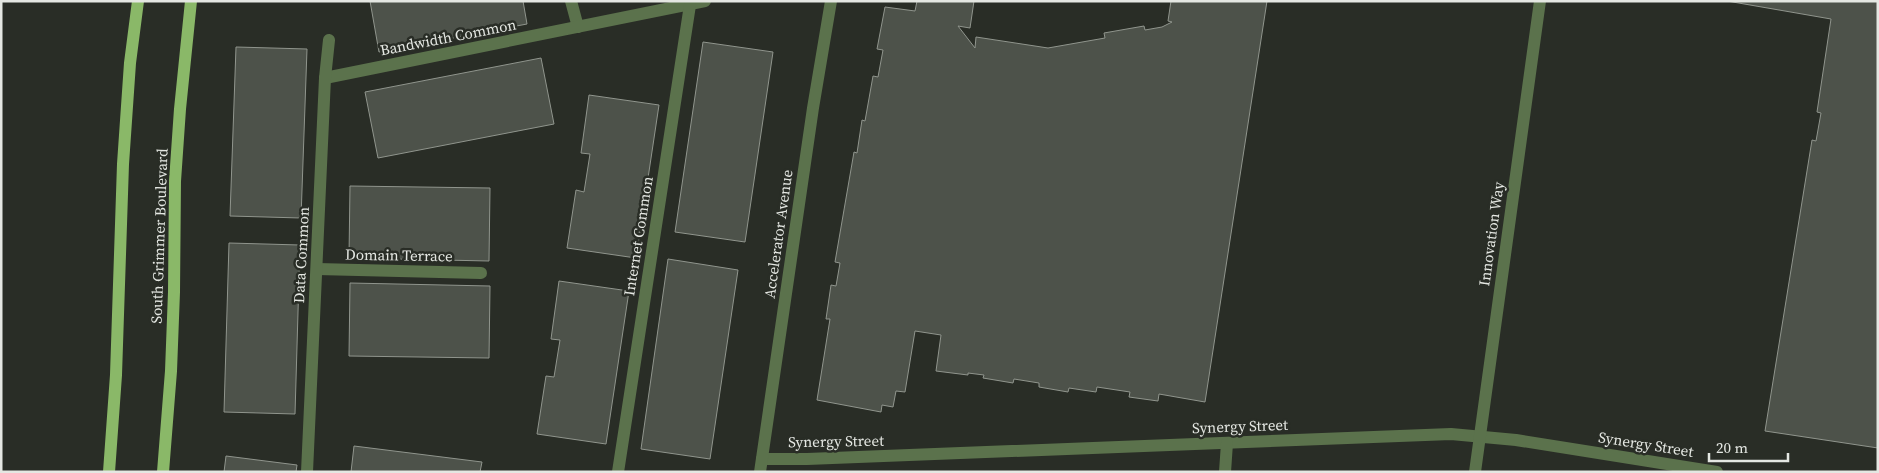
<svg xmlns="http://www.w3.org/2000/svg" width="1879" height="473" viewBox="0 0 1879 473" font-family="'Source Serif 4',serif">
<rect width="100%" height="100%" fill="#292d26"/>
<g fill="#4d524a" stroke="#90958d">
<polygon points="370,1 523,1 527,24 379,52"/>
<polygon points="917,1 974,1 970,28 958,26 975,48 976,37 1048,48 1105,38 1104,33 1144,26 1145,30 1162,27 1172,22 1168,21 1171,1 1267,1 1205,402 1159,394 1158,401 1129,397 1130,392 1097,387 1096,392 1069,388 1068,392 1039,387 1039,383 1014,379 1013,383 983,378 984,375 968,373 968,375 936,371 941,335 915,331 905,392 896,391 893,407 882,405 881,412 817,400 830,319 826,319 831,285 836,286 840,263 835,262 854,152 857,153 862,120 865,121 873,76 878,77 883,50 877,49 885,7 915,11"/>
<polygon points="1727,1 1878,1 1878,448 1765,431 1812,140 1816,141 1821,113 1817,112 1831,19"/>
<polygon points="703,42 773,52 745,242 675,232"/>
<polygon points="236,47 307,49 301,218 230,216"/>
<polygon points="541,58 554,124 378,158 365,92"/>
<polygon points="589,95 659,105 636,258 567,248 576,190 584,192 590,154 581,153"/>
<polygon points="350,186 490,188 489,261 349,258"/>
<polygon points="229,243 300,245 295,414 224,412"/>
<polygon points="668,259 738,270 710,459 641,449"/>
<polygon points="559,281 629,291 606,444 537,434 546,376 554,377 560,340 551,339"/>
<polygon points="350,283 490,286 489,358 349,356"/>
<polygon points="354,446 482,462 480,472 351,472"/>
<polygon points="226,456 297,465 296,472 224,472"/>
</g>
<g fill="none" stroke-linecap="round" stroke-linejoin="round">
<g stroke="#5b724c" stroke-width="12">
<polyline points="571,1 578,27"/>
<polyline points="325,78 705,1"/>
<polyline points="317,269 481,273"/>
<polyline points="762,459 807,459 1451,434 1516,440 1717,472"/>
<polyline points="307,472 325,78 329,40"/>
<polyline points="618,472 690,5"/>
<polyline points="760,472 813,108 831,1"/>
<polyline points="1225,472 1227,443"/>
<polyline points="1475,472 1540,1"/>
</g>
<g stroke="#8ab868" stroke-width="12">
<polyline points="109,472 116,375 123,164 130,63 138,1"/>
<polyline points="163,472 171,371 174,292 175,181 180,109 191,1"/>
</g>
</g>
<g text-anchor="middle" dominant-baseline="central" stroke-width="5" stroke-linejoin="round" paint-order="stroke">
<g font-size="15" fill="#e4e7e2" stroke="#292d26">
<text transform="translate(448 37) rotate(-11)">Bandwidth Common</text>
<text transform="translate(778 234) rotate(-82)">Accelerator Avenue</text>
<text transform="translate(1491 234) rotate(-82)">Innovation Way</text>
<text transform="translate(159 236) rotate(-88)">South Grimmer Boulevard</text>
<text transform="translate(638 236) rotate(-81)">Internet Common</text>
<text transform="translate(301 255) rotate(-87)">Data Common</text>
<text transform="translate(399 255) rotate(1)">Domain Terrace</text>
<text transform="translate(1240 426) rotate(-2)">Synergy Street</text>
<text transform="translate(836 441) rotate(-1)">Synergy Street</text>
<text transform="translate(1646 444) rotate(9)">Synergy Street</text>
</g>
</g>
<rect width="1879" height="473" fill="none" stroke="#e4e7e2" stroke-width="5"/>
<path d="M1709 453v8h79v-8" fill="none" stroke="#e4e7e2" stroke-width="2.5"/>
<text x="1716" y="453" font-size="15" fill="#e4e7e2" stroke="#292d26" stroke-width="4" paint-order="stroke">20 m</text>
</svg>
